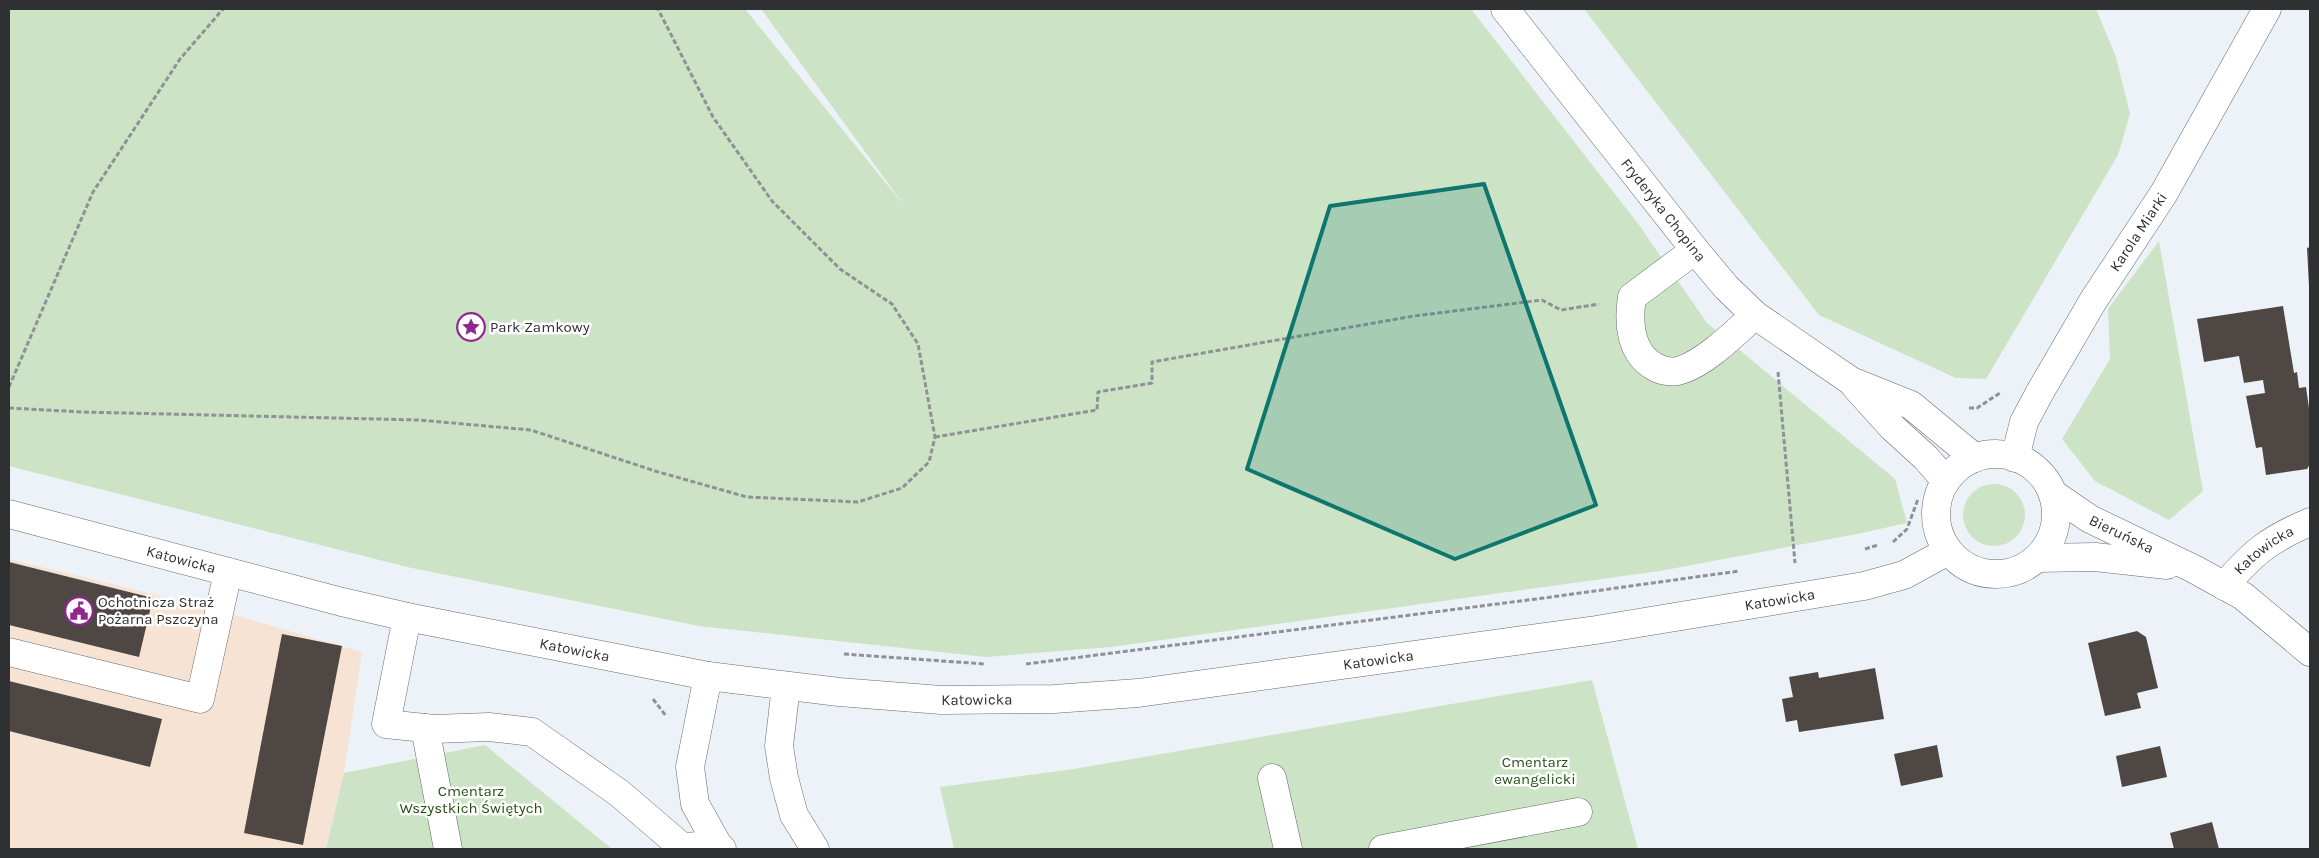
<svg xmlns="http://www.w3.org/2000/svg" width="2319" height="858" viewBox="0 0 2319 858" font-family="Karla,sans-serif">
<rect width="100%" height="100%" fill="#ecf2f8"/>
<polygon fill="#f7e3d4" points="9,559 206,607 362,652 344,773 326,849 9,849"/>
<g fill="#cce3c5">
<polygon points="9,9 745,9 906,208 761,9 1471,9 1639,225 1707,323 1895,479 1907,523 1857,534 1660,571 1111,647 986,657 699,626 407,567 9,466"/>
<polygon points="1584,9 2096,9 2116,57 2130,114 2118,155 1986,379 1956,378 1819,315"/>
<polygon points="2159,241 2203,491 2169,520 2095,481 2062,439 2110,359 2108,309"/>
<circle cx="1994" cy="515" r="31"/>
<polygon points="1592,680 1638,849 954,849 940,787 1074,769"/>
<polygon points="485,745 612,849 326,849 344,773"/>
</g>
<g fill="#4e4744">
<polygon points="2310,247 2310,286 2309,286 2307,248"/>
<polygon points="2283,306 2294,373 2297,372 2299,388 2306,387 2310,415 2310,464 2307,469 2266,475 2262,447 2256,448 2246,396 2265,393 2263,380 2244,383 2239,356 2204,362 2197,319"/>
<polygon points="9,562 153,598 139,657 9,625"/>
<polygon points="2137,631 2146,637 2158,688 2137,693 2141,708 2105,716 2088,643"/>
<polygon points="282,634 342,646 303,845 244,833"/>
<polygon points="1875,668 1884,719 1799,732 1797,720 1786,722 1782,699 1793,697 1789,677 1818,672 1819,678"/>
<polygon points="9,681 162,719 150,767 9,731"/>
<polygon points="1937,745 1943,777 1901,786 1894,754"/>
<polygon points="2160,746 2167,777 2122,787 2116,756"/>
<polygon points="2212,822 2219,849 2174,849 2170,833"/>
</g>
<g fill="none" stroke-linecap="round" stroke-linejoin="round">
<defs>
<g id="minor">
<path id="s1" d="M1505,9L1695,250L1726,287L1755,315L1851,381L1911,405L1975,458"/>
<path d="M1695,250L1632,297C1628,323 1630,353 1655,367C1662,371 1674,373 1681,370C1706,362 1735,333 1755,315"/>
<polyline points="1855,386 1893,428 1926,458 1946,481"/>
<circle cx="1996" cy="514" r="60"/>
<path id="s2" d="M2015,458L2024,422L2040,392L2093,301L2164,193L2267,9"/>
<path id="s3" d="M2052,493L2090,519L2194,569L2243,596L2310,652"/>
<path id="s4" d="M9,514L342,602L407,617L708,676L839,692L941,700L1054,699L1138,693L1596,630L1864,586L1904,575L1948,551"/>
<polyline points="2037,558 2095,557 2167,565"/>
<path id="s5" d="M2224,586C2254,552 2268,540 2310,522"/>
<polyline points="407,617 386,724 434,729 489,727 532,732 619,793 682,847 718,845"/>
<polyline points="9,652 200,699 228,572"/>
<polyline points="708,676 690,767 695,804 718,845 722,849"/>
<polyline points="786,686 779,746 784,778 794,815 815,849"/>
<polyline points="425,728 448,849"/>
<polyline points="1272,778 1288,849"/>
<polyline points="1383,849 1578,812"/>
</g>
</defs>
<use href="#minor" stroke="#656b70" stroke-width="29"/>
<g stroke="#8e9296" stroke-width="3" stroke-dasharray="5 2.5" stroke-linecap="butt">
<polyline points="1778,372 1795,563"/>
<polyline points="9,387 93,192 180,59 223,9"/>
<polyline points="9,408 83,412 419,420 531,430 655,471 747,497 858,502 902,488 929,462 935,437 918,344 892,304 840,269 772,201 713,117 658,9"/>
<polyline points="1969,408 1977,408 2000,393"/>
<polyline points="935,437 1097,410 1098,392 1152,383 1152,362 1414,316 1542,300 1561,310 1599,304"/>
<polyline points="1893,542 1907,529 1918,499"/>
<polyline points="1865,549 1878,545"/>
<polyline points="844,654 985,664"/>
<polyline points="1026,664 1544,598 1739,571"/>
<polyline points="653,699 666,716"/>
</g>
<use href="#minor" stroke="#fff" stroke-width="28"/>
</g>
<path fill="#0f766e" fill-opacity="0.2" stroke="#0f766e" stroke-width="4" stroke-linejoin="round" d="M1484,184L1596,505L1455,559L1247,469L1330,206Z"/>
<defs>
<symbol id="sight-ring" viewBox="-11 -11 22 22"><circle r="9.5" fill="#fefefe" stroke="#8f288e" stroke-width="1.5"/><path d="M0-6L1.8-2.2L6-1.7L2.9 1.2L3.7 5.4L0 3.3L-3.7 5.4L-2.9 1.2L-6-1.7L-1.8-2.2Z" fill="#8f288e"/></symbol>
<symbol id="civic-ring" viewBox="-11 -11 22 22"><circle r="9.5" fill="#fefefe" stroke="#8f288e" stroke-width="1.5"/><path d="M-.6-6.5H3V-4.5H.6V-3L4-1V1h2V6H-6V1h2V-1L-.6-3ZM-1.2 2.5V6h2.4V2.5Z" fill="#8f288e"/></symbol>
</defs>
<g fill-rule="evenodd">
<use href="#sight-ring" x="455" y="311" width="32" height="32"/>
<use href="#civic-ring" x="63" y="595" width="32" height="32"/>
</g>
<g text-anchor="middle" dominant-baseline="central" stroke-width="5" stroke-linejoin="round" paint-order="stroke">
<g font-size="15" fill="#2e3032" stroke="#fefefe">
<text stroke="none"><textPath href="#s1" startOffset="256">Fryderyka Chopina</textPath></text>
<text stroke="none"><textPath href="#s2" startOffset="259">Karola Miarki</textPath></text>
<text stroke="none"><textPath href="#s3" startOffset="81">Bieruńska</textPath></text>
<text stroke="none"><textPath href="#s5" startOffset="54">Katowicka</textPath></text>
<text stroke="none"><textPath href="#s4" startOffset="178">Katowicka</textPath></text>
<text stroke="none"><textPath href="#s4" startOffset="1798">Katowicka</textPath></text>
<text stroke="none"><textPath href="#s4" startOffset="582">Katowicka</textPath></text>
<text stroke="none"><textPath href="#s4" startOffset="1392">Katowicka</textPath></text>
<text stroke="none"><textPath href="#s4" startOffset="988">Katowicka</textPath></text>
</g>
<g font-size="15" fill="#2e3032" stroke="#fefefe" text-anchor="start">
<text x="490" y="327">Park Zamkowy</text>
<text x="98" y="602">Ochotnicza Straż<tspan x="98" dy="17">Pożarna Pszczyna</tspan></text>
</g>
<g font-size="15" fill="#244f13" stroke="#fefefe">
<text x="1535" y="762">Cmentarz<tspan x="1535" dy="17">ewangelicki</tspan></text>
<text x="471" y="791">Cmentarz<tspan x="471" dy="17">Wszystkich Świętych</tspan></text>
</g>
</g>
<rect width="2319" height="858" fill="none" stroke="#2e3032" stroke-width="20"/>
</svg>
